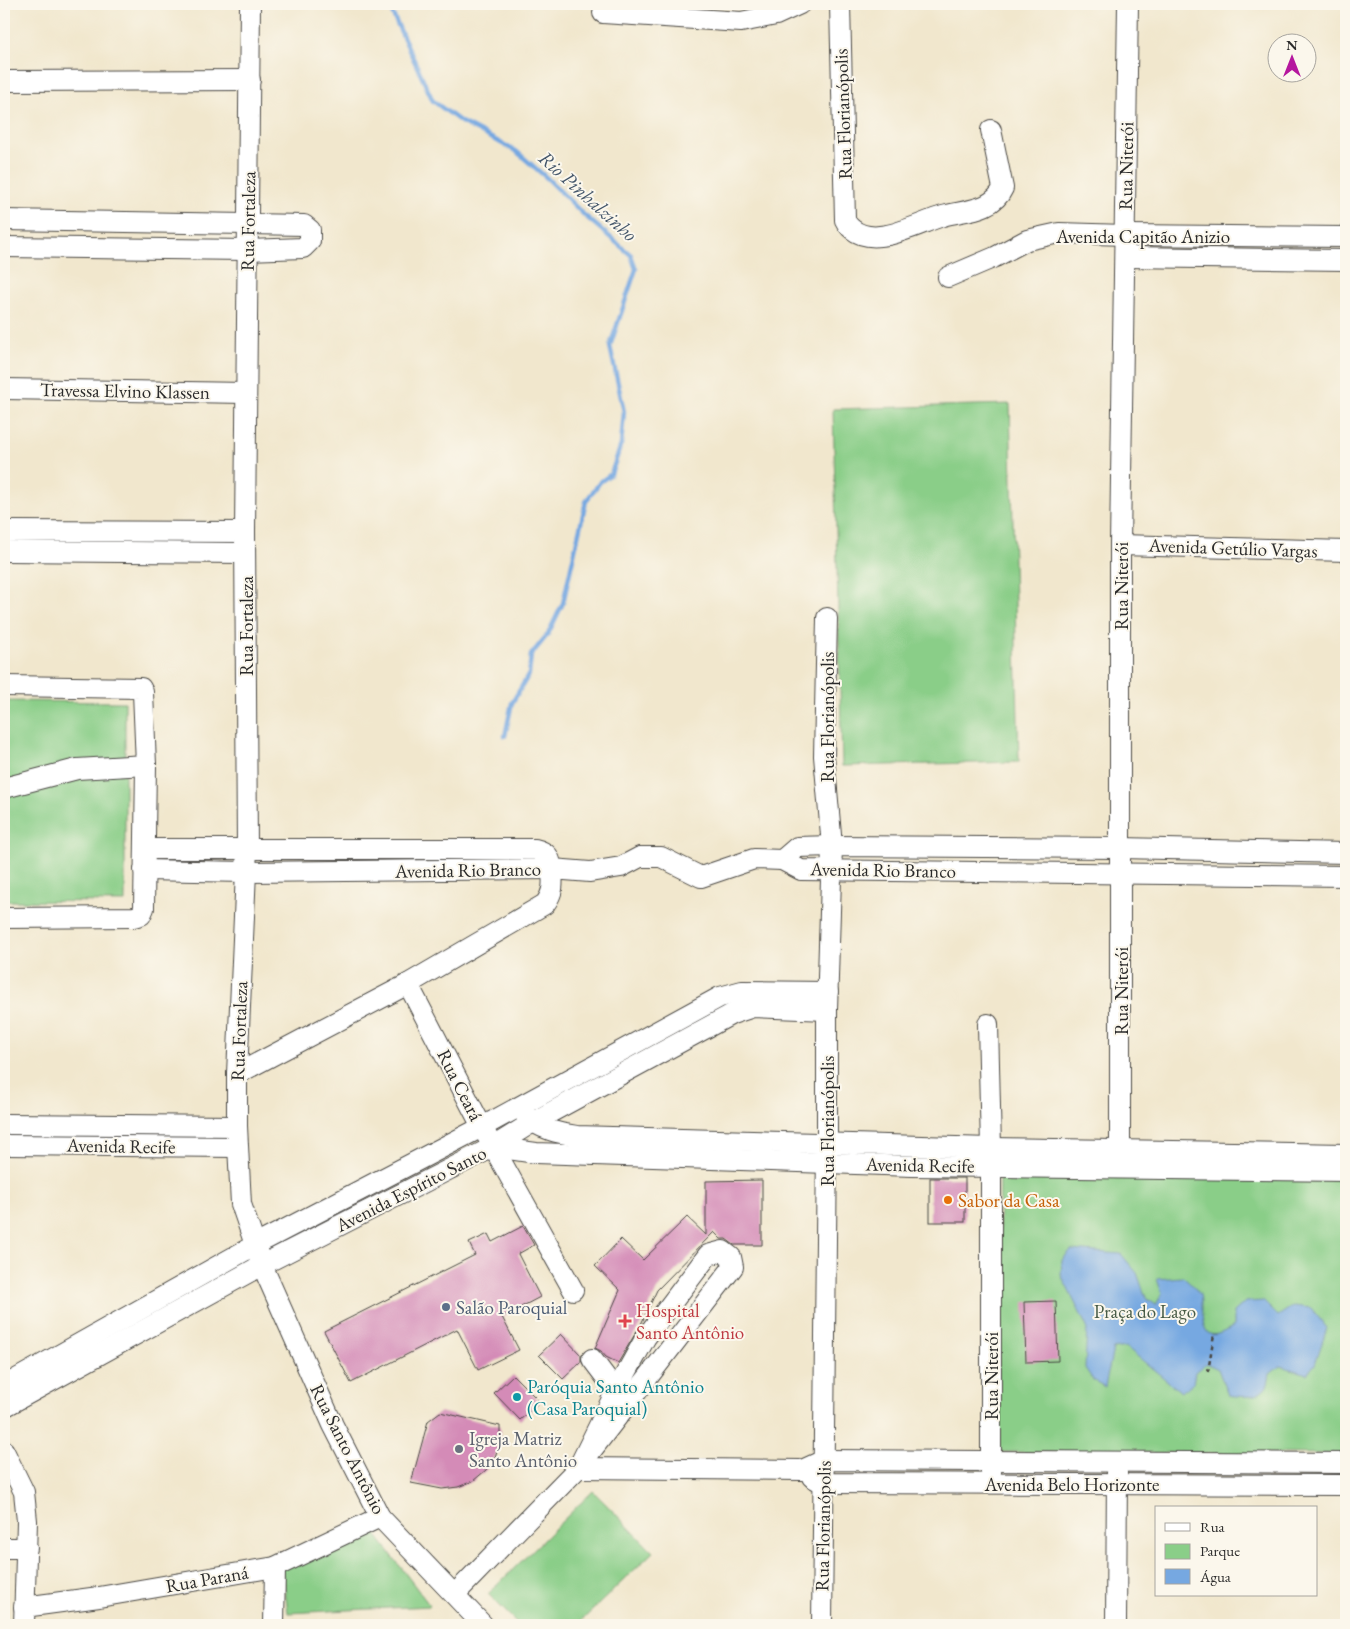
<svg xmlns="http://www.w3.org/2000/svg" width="1350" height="1629" viewBox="0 0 1350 1629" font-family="'EB Garamond',serif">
<rect width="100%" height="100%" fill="#fbf7ec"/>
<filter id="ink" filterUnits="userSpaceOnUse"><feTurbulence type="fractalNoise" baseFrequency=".02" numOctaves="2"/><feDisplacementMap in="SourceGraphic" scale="10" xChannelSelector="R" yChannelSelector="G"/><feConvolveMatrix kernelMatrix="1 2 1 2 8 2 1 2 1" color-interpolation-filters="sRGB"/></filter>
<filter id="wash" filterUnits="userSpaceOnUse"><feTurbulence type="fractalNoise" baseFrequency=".0096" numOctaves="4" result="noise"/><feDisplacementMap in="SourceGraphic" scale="20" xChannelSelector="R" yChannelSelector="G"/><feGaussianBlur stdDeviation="1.12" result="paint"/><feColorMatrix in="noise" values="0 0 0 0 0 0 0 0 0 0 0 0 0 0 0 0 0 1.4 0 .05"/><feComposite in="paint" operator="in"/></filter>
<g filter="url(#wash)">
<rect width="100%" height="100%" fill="#f1e7cd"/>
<g fill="#8ace88" stroke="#5a7c5a">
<polygon points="1010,404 1019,762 842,766 833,409"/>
<polygon points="4,701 125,702 125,902 4,901"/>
<polygon points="1000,1167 1346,1174 1346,1454 997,1452"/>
<polygon points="593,1491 653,1552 577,1625 519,1625 488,1594"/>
<polygon points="372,1529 430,1606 288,1613 282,1569"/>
</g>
<path fill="#76a8e1" stroke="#506a86" d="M1071,1250L1121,1254L1137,1273L1146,1298L1156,1305L1162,1293L1157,1279L1183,1277C1188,1282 1197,1289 1200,1295C1201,1298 1201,1304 1201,1307C1204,1336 1208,1342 1234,1326V1312L1245,1302L1263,1301L1278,1316L1293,1306L1311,1308L1327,1328L1315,1364L1307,1374L1280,1366L1270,1374C1269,1377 1269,1383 1267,1386C1259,1399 1241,1397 1228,1395L1218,1369L1206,1363L1195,1372L1193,1384L1181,1392L1126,1347L1113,1349L1105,1387L1093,1380L1085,1368L1087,1327L1061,1275L1062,1260Z"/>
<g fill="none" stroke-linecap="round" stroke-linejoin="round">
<polyline stroke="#76a8e1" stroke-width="4.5" points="388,4 433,101 461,122 516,151 548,179 584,215 631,255 636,269 610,346 624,412 621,445 611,474 600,482 586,501 563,603 548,634 531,655 529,674 512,703 505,736"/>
</g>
<g id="blocks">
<g fill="#d48bb7">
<rect x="930" y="1178" width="35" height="44"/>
<polygon points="762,1180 762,1245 734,1245 726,1239 721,1239 714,1232 657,1290 642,1322 618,1363 606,1357 601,1351 595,1348 620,1290 595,1266 621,1239 643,1260 687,1217 706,1235 706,1181"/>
<polygon points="523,1226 534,1245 518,1254 540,1297 502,1317 519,1350 478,1370 457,1329 351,1383 324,1331 475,1255 469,1243 488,1234 492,1242"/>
<polygon points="1056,1301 1058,1361 1026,1362 1024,1302"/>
<polygon points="561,1334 581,1355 581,1362 563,1379 539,1355"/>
<polygon points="513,1375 540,1402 520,1420 494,1393"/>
<polygon points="440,1412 500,1426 500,1442 495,1457 486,1470 473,1481 458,1487 442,1489 411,1483 428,1421"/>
</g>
</g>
</g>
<g filter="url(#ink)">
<use href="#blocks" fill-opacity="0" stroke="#494743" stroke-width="1"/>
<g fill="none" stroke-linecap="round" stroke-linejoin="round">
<defs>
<g id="minor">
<polyline points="250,4 245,532 247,849 237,1074 237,1126 241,1204 262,1265 333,1425 380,1517 483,1625"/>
<path d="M840,4L845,220C847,225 849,226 852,229C876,249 918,223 943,216C964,210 993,211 1003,188L991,130"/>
<polyline points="603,13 741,22 776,15 800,4"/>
<polyline points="4,81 250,80"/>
<polyline points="4,220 304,225 310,230 310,241 303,248 247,250 4,247"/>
<polyline points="1125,257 1346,260"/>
<polyline points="948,277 995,257 1027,240 1059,233 1126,235 1346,237"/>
<polyline points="4,389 246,393"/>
<polyline points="4,531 245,532"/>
<polyline points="1120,545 1346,551"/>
<polyline points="4,551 245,553"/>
<polyline points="4,686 141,688 143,692 146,765 144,908 141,915 134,917 4,918"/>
<polyline points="4,788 77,769 146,765"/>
<polyline points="782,860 797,847 832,846 1121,848 1346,853"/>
<path d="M144,870L246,872L552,869C550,857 548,852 535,849H145"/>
<polyline points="408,984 482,1127 573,1290"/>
<polyline points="988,1024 991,1148 991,1473"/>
<path d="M237,1074L408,984L545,904C554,892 553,884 552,869L590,872L621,867L640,857H661L701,877L754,859L782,860L801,870L1346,876"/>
<path d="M526,1116C541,1130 558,1133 577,1136L991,1148L1346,1154"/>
<polyline points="4,1124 237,1126"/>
<polyline points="4,1145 238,1147"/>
<polyline points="493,1147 536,1153 912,1166 1346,1171"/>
<polyline points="1120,1167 1120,545 1128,4"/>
<polyline points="592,1359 623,1400"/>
<polyline points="4,1386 255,1245 482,1127 720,997 742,991 828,992"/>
<polyline points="4,1407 262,1265 493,1147 533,1122 732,1014 753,1007 827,1010"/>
<polyline points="4,1451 24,1492 27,1521 24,1625"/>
<polyline points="578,1468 802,1470 824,1460 1346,1463"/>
<polyline points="812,1477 823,1483 1346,1485"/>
<polyline points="4,1548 27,1548"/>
<polyline points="455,1594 578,1468 733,1267 731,1257 723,1251 708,1255 646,1337 616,1391 578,1468"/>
<polyline points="24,1607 99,1597 275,1567 380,1517"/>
<polyline points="274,1625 275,1567"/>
<polyline points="822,1625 827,1144 827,1010 832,846 824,756 827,618"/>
<polyline points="1116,1625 1117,1472"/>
</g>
</defs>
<use href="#minor" stroke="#494743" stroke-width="22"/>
<polyline stroke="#494743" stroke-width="2.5" stroke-dasharray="4 4" stroke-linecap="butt" points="1208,1372 1214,1334"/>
<use href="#minor" stroke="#fff" stroke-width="20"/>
</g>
</g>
<circle fill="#e8710a" stroke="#fbf7ec" stroke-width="2" cx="948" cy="1200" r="5"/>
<circle fill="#5c6f8a" stroke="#fbf7ec" stroke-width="2" cx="446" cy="1307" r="5"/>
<path fill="#e0444e" stroke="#fbf7ec" stroke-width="2" d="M622.5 1313.5h5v5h5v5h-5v5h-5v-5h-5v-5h5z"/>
<circle fill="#0f9aa8" stroke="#fbf7ec" stroke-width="2" cx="517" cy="1397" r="5"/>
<circle fill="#6b7280" stroke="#fbf7ec" stroke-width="2" cx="459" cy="1449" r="5"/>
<g text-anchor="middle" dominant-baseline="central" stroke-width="4" stroke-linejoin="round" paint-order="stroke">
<g font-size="19" fill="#2b2b2b" stroke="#fbf7ec">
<text transform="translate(843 114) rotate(-92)">Rua Florianópolis</text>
<text transform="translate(1126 166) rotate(-89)">Rua Niterói</text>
<text transform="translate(248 221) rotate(-89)">Rua Fortaleza</text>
<text x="1143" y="236">Avenida Capitão Anizio</text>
<text transform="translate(125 391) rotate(1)">Travessa Elvino Klassen</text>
<text transform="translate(1233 548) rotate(2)">Avenida Getúlio Vargas</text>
<text transform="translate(1121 586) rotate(-90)">Rua Niterói</text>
<text transform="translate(246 626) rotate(-90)">Rua Fortaleza</text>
<text transform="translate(827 717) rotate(-90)">Rua Florianópolis</text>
<text transform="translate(468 870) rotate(-1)">Avenida Rio Branco</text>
<text transform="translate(883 870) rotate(1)">Avenida Rio Branco</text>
<text transform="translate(1121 991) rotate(-90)">Rua Niterói</text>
<text transform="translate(239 1031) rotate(-88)">Rua Fortaleza</text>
<text transform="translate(460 1085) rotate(63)">Rua Ceará</text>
<text transform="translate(827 1121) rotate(-90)">Rua Florianópolis</text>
<text transform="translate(121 1146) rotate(1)">Avenida Recife</text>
<text transform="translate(920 1165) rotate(1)">Avenida Recife</text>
<text transform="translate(411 1189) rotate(-27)">Avenida Espírito Santo</text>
<text transform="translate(991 1376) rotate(-90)">Rua Niterói</text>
<text transform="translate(348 1449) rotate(63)">Rua Santo Antônio</text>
<text x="1072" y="1484">Avenida Belo Horizonte</text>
<text transform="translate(823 1526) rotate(-89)">Rua Florianópolis</text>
<text transform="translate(207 1579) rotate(-10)">Rua Paraná</text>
</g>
<g font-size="19" fill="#c56008" stroke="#fbf7ec" text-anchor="start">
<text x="958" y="1200">Sabor da Casa</text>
</g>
<g font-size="19" fill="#4e5e75" stroke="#fbf7ec" text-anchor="start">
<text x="456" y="1307">Salão Paroquial</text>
</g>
<g font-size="19" fill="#be3a42" stroke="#fbf7ec" text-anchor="start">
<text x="636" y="1310">Hospital<tspan x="636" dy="22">Santo Antônio</tspan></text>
</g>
<g font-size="19" fill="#485c47" stroke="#fbf7ec">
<text x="1145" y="1311">Praça do Lago</text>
</g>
<g font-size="19" fill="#0d838f" stroke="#fbf7ec" text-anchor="start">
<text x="527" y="1386">Paróquia Santo Antônio<tspan x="527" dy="22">(Casa Paroquial)</tspan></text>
</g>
<g font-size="19" fill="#5b616d" stroke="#fbf7ec" text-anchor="start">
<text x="469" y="1438">Igreja Matriz<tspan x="469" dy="22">Santo Antônio</tspan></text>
</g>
<g font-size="20" font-style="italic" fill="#45576b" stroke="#fbf7ec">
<text transform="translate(588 196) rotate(42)">Rio Pinhalzinho</text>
</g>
</g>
<rect width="1350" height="1629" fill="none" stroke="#fbf7ec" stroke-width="20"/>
<rect x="1155" y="1506" width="162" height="90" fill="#fbf7ec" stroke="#a8a59f"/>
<rect x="1165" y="1523" width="25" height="8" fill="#ffffff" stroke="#a8a59f"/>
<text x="1200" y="1532" font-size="15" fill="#2b2b2b">Rua</text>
<rect x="1165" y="1544" width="25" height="15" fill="#8ace88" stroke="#a8a59f"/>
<text x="1200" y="1556" font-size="15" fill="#2b2b2b">Parque</text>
<rect x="1165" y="1569" width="25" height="15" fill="#76a8e1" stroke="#a8a59f"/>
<text x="1200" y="1582" font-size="15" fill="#2b2b2b">Água</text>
<g transform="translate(1292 58)"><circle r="24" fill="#fbf7ec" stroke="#a8a59f"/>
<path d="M0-4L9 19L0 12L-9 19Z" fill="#b5179e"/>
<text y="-8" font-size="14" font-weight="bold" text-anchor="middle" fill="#2b2b2b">N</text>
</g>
</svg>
